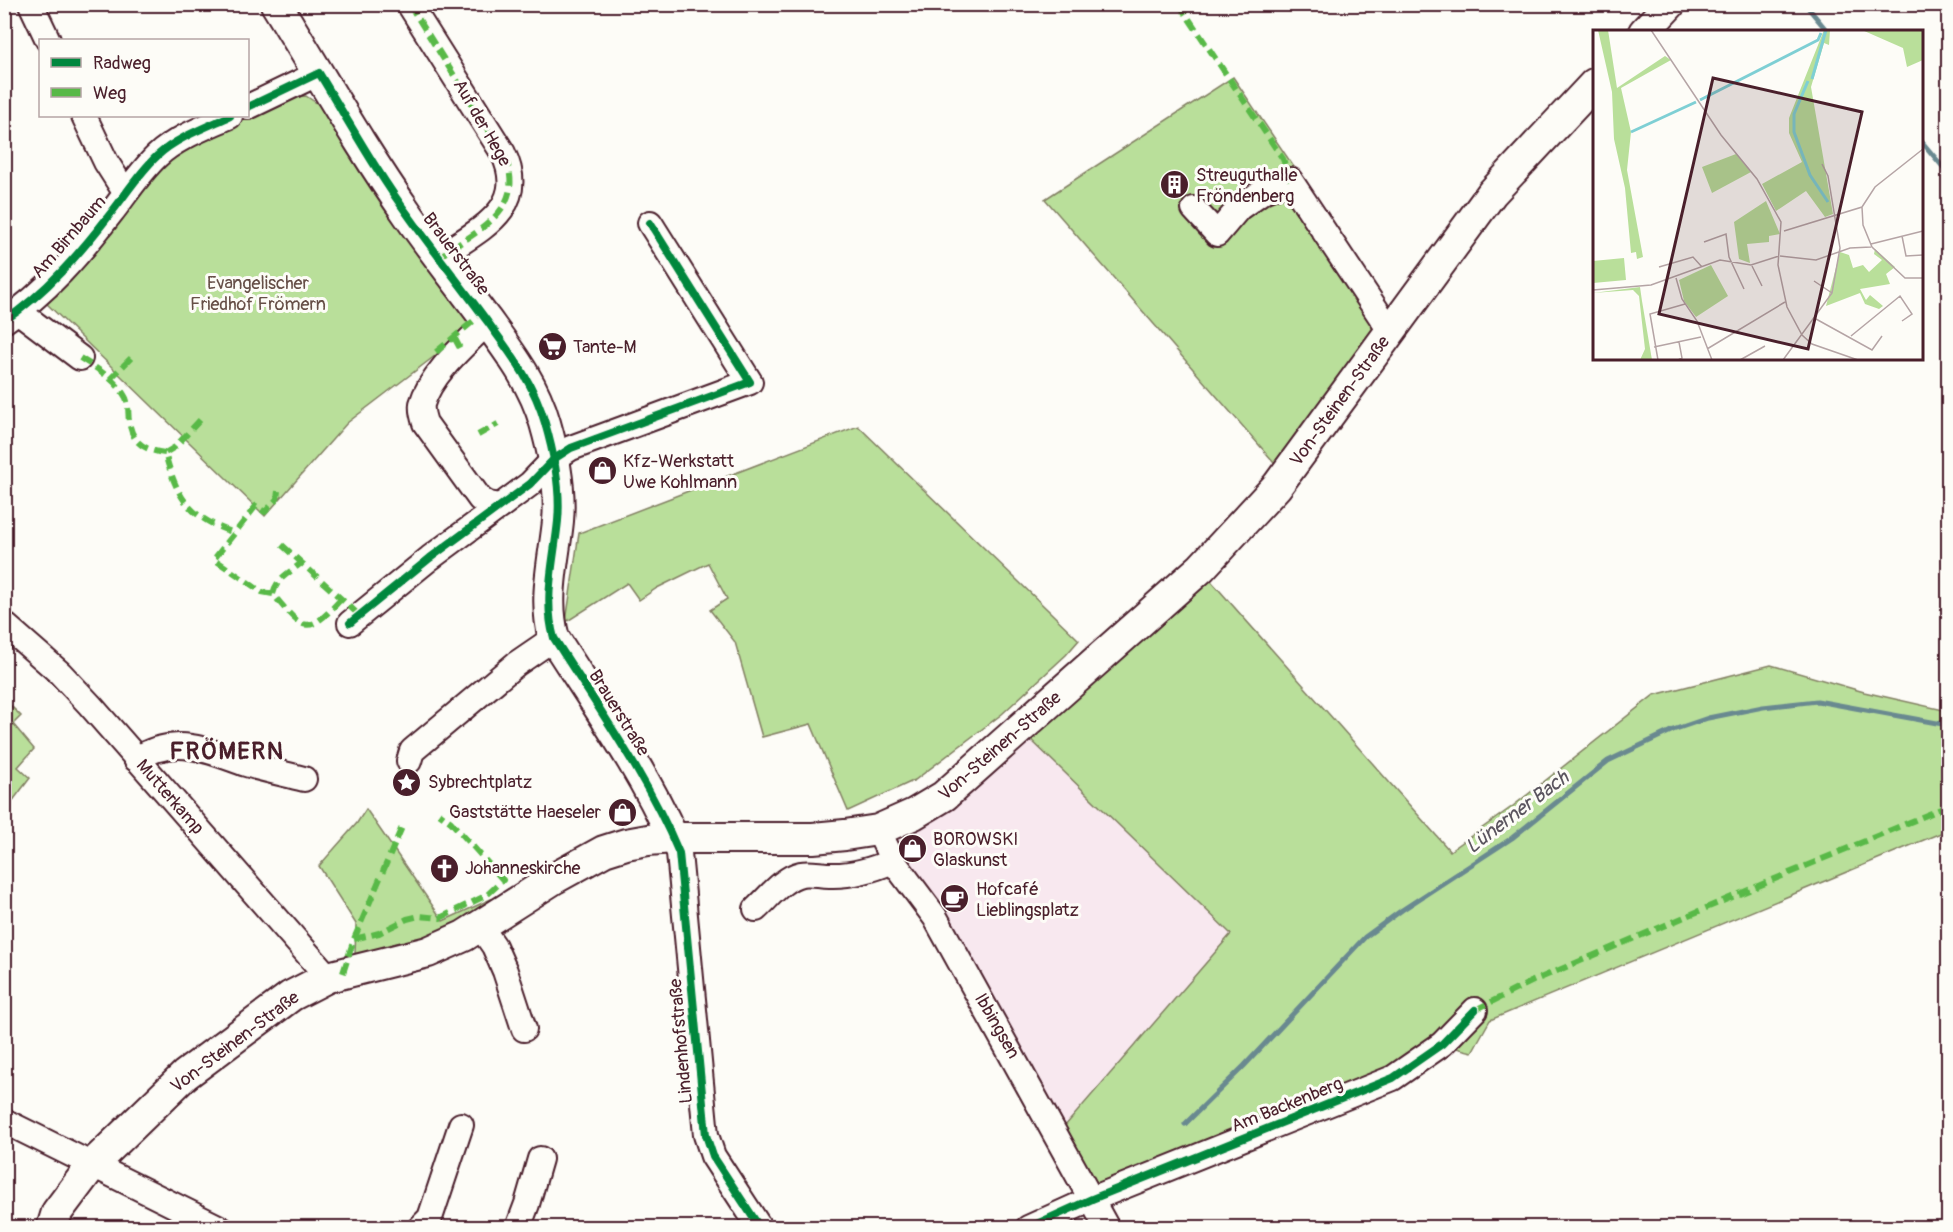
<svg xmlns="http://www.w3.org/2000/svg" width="1953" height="1232" viewBox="0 0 1953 1232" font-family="Pangolin,sans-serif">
<rect width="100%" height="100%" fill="#fdfcf7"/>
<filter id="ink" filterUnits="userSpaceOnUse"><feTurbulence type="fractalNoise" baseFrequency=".0167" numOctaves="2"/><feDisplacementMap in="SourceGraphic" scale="12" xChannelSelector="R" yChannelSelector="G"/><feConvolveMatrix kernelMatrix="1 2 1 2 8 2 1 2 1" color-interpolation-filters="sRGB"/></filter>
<g filter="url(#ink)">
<polygon fill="#f8e8ef" points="1024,733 1231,934 1064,1127 892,843"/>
<g fill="#b9df9a" stroke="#827f62" stroke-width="1.5">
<polygon points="1233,77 1396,318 1280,469 1045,199"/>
<polygon points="306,96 324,108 476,320 444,349 347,423 265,516 45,302 151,175 177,152 287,97"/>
<polygon points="858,426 1079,640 1066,655 1002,714 915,780 848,811 811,724 762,737 735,642 710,610 727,599 708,563 657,588 639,600 627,583 566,622 579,533"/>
<polygon points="1204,573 1450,851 1513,806 1654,695 1771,665 1864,692 1948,711 1948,830 1490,1020 1472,1052 1444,1045 1392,1075 1097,1185 1064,1127 1231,934 1024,733"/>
<polygon points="5,700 21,716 13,724 34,749 18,767 30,778 5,811"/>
<polygon points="366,809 443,921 491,899 500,899 430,940 355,954 356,924 319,866 357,823"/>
</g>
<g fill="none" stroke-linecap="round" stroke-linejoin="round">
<g stroke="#698990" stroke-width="5">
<polyline points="1805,4 1828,32"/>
<polyline points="1922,142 1948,173"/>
<polyline points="1185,1124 1244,1066 1365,937 1402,910 1512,838 1608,761 1673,730 1708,718 1763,707 1817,701 1948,725"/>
</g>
<defs>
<g id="minor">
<polyline points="31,4 48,40"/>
<path d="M409,4L503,153C530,209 478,230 439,257"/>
<polyline points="248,107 319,73"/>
<polyline points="84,116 106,162 125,192"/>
<polyline points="1194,209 1217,234 1239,208 1263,191 1290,180 1391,332"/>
<polyline points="19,312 80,358"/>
<path d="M4,321C46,293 80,253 111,213C126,194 139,173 157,156C176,138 206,127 230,116"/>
<path d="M488,322C466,344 431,373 422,404C421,410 423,417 425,423L480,499L488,504L500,506"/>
<polyline points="350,623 430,558 530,484 554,459 571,448 750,382 650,223"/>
<polyline points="4,624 60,673 90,705 328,977"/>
<path d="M136,759C176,734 206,750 246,764C265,770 285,774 304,779"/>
<polyline points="409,761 412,751 516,664 554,638"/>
<polyline points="878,830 893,861 935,917 1107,1228"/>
<polyline points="673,838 679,853 706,1135 713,1156 760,1228"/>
<path d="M756,909C769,897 783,878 801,874C810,872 820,875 829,875C852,876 872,870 893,861"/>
<polyline points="480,926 494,946 505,971 524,1029"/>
<polyline points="4,1121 220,1228"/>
<polyline points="420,1228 430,1218 461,1125"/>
<polyline points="518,1228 527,1204 540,1159"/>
<polyline points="1028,1228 1092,1199 1393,1078 1442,1044 1475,1010"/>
</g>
<g id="major">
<path d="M276,4C320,75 361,148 409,216C434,252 461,286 487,321C511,354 534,384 545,423C554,454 561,489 558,521C554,561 543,599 554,638C595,703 642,768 673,838"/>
<polyline points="1644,32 1670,4"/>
<polyline points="52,1228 57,1212 93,1164 185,1075 291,996 328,977 428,952 464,936 555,878 604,851 626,844 648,840 673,838 813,838 845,835 878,830 914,814 944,796 1201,568 1277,486 1492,193 1594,84"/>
</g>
</defs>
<use href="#minor" stroke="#4a1f2b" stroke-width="28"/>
<use href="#major" stroke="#4a1f2b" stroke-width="34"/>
<use href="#minor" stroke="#fdfcf7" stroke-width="24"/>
<use href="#major" stroke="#fdfcf7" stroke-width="30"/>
<g stroke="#58b947" stroke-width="6" stroke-dasharray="12 6" stroke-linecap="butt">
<path d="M409,4L503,153C530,209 478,230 439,257"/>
<polyline points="1179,4 1283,159 1290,180"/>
<polyline points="454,337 461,350"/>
<polyline points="436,352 482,314"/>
<path d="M80,358C96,368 117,380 126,398C129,406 128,414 129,422C133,444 145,450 165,453"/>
<polyline points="110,379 131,358"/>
<path d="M200,420L175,447L165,453C177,498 189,518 235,533"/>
<polyline points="478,435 498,424"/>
<path d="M278,491L277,499L265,512L256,506L214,559L262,592L273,594C303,631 307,637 341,599"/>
<polyline points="282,545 359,615"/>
<path d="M273,594C277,577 289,574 301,563"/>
<polyline points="354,939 379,933 407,919 419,916 440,918 487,895 503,880 451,822 439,813"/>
<polyline points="343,973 354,939 402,827"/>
<polyline points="1475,1010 1533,981 1948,806"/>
</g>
<defs>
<g id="cycleway">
<path d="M248,107L319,73C349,122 377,173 411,219C436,254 462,287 487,321C511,354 534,383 545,423C554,454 561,489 558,521C554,561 543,599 554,638C598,708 647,776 679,853L706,1135L713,1156L760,1228"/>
<path d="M4,321C46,293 80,253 111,213C126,194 139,173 157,156C176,138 206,127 230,116"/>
<polyline points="350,623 430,558 530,484 554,459 571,448 750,382 650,223"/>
<polyline points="1028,1228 1092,1199 1393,1078 1442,1044 1475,1010"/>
</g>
</defs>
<use href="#cycleway" stroke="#fdfcf7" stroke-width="11"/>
<use href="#cycleway" stroke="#00873e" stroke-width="8"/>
</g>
</g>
<defs>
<symbol id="building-disc" viewBox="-11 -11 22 22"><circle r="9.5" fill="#4a1f2b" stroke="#fdfcf7"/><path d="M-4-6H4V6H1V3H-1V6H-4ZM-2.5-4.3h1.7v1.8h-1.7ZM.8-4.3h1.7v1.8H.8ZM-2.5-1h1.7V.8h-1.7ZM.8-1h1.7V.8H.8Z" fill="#fff"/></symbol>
<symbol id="supermarket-disc" viewBox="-11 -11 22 22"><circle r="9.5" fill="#4a1f2b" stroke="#fdfcf7"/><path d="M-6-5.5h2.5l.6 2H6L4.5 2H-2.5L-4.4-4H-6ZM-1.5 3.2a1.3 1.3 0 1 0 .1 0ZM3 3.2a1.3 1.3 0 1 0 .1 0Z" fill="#fff"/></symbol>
<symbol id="shop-disc" viewBox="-11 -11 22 22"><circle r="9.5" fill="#4a1f2b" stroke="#fdfcf7"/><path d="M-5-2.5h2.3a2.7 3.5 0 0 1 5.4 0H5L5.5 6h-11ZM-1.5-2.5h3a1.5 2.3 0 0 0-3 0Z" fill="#fff"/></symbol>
<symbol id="sight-disc" viewBox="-11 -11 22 22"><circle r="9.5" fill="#4a1f2b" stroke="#fdfcf7"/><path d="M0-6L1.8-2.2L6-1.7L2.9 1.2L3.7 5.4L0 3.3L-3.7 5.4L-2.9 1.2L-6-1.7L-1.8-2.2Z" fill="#fff"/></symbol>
<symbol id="church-disc" viewBox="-11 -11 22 22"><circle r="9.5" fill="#4a1f2b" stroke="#fdfcf7"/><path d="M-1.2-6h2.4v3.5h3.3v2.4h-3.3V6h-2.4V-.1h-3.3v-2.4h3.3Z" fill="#fff"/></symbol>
<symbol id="cafe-disc" viewBox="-11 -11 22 22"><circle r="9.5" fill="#4a1f2b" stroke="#fdfcf7"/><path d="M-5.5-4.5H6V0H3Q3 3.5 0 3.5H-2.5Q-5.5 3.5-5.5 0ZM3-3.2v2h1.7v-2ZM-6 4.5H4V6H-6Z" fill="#fff"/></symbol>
</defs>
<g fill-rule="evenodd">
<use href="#building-disc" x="1158" y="168" width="33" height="33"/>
<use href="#supermarket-disc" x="536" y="330" width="33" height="33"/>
<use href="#shop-disc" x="586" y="454" width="33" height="33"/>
<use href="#sight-disc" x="390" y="766" width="33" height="33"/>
<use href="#shop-disc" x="606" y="796" width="33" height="33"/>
<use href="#shop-disc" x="896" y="832" width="33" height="33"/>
<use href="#church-disc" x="428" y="852" width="33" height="33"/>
<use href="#cafe-disc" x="938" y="882" width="33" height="33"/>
</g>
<g text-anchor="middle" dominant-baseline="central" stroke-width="6" stroke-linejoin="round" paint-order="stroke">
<g font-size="18" fill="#4a1f2b" stroke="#fdfcf7">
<text transform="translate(482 123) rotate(60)">Auf der Hege</text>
<text transform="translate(69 237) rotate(-49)">Am Birnbaum</text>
<text transform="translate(456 254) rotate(53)">Brauerstraße</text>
<text transform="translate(1340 401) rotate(-54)">Von-Steinen-Straße</text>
<text transform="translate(619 713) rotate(58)">Brauerstraße</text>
<text transform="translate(1000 746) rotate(-41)">Von-Steinen-Straße</text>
<text transform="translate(170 797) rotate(49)">Mutterkamp</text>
<text transform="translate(997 1026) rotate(60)">Ibbingsen</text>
<text transform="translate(681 1041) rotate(-95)">Lindenhofstraße</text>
<text transform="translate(235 1042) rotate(-37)">Von-Steinen-Straße</text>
<text transform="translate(1287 1105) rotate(-22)">Am Backenberg</text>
</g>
<g font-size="18" fill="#4a1f2b" stroke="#fdfcf7" text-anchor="start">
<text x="1196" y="175">Streuguthalle<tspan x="1196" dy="21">Fröndenberg</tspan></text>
<text x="573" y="347">Tante-M</text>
<text x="623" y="461">Kfz-Werkstatt<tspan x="623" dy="21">Uwe Kohlmann</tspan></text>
<text x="428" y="782">Sybrechtplatz</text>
<text x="601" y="812" text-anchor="end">Gaststätte Haeseler</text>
<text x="933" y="839">BOROWSKI<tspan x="933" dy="21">Glaskunst</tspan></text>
<text x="465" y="868">Johanneskirche</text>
<text x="976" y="889">Hofcafé<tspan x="976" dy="21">Lieblingsplatz</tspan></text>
</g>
<g font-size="18" fill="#664f47" stroke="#fdfcf7">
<text x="258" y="283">Evangelischer<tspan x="258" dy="21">Friedhof Frömern</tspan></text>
</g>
<g font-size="20" font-style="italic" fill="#5a545e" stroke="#fdfcf7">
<text transform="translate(1517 812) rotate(-37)">Lünerner Bach</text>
</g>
<g font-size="24" font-weight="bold" letter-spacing="1.5" fill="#4a1f2b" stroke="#fdfcf7">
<text x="227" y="751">FRÖMERN</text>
</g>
</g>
<g transform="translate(1593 30)">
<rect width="330" height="330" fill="#fdfcf7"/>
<path d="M5,0H15L24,58L72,26L78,30L28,58L38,102L34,140L50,227L44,229L43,222L38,223L32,158L21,109L19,62ZM231,0H237L236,15L231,13L218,57L240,184L232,187L213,161L183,181L169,154L209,132L196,103V88ZM269,0H330V30L314,37L310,18ZM143,124L158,142L119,163L109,137ZM173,171L187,204L176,206V212L154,214L157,233L146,229L141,192ZM282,219L302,237L293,244L297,254L267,259L273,270L277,265L290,276L286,279L272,274L267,263L233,276L247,222L256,225L260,238L270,235L276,242L289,230L281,224ZM31,228L33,250L0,253V231ZM118,235L135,266L103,287L91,271L86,250ZM47,257L49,271L59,330H47L52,319L46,266L40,260L0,263Z" fill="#b9df9a"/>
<path fill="none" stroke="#7ecfd4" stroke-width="3" d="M219,49L233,0M215,51L201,84V102L217,145L235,172M107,70L225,10L228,3M38,102L103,72"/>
<path fill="none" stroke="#b5a4a5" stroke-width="1.5" d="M58,0L128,105L164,149L188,192L185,235L194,277L209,305L219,314L265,330M269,177L270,195L279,217L312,248H330M191,201L269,177L282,157L330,119M309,206L313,226L330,225M111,212L133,204L136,227L151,259M278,214L330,201M187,226L223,230L257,218L278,217M159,236L169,256M66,237L100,227L109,237M83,248L89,269L104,291L119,330M221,251L239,263M0,260L58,255L127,230L158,235L186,226M223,289L279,320L289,306M258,306L307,266L319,284L309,291M61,317L108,307M114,319L192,272M65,330L57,284L92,274M85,330L89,328L86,312M147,330L172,316M190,330L239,263L247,218L235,146L229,134"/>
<path fill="#4a1f2b" fill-opacity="0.15" stroke="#4a1f2b" stroke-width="3" d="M120,48L269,82L215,319L66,284Z"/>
<rect width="330" height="330" fill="none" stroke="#4a1f2b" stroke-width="3"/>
</g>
<rect width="1953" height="1232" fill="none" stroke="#fdfcf7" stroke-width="24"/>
<rect x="12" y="12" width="1929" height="1208" fill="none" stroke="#4a1f2b" stroke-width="2" filter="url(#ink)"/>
<rect x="39" y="39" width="210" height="78" fill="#fdfcf7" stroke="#b5a4a5" stroke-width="1.5"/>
<rect x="51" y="58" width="30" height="9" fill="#00873e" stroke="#b5a4a5" stroke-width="1.5"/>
<text x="93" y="69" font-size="18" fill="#4a1f2b">Radweg</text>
<rect x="51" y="88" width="30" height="9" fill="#58b947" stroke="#b5a4a5" stroke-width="1.5"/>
<text x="93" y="99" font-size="18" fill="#4a1f2b">Weg</text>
</svg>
